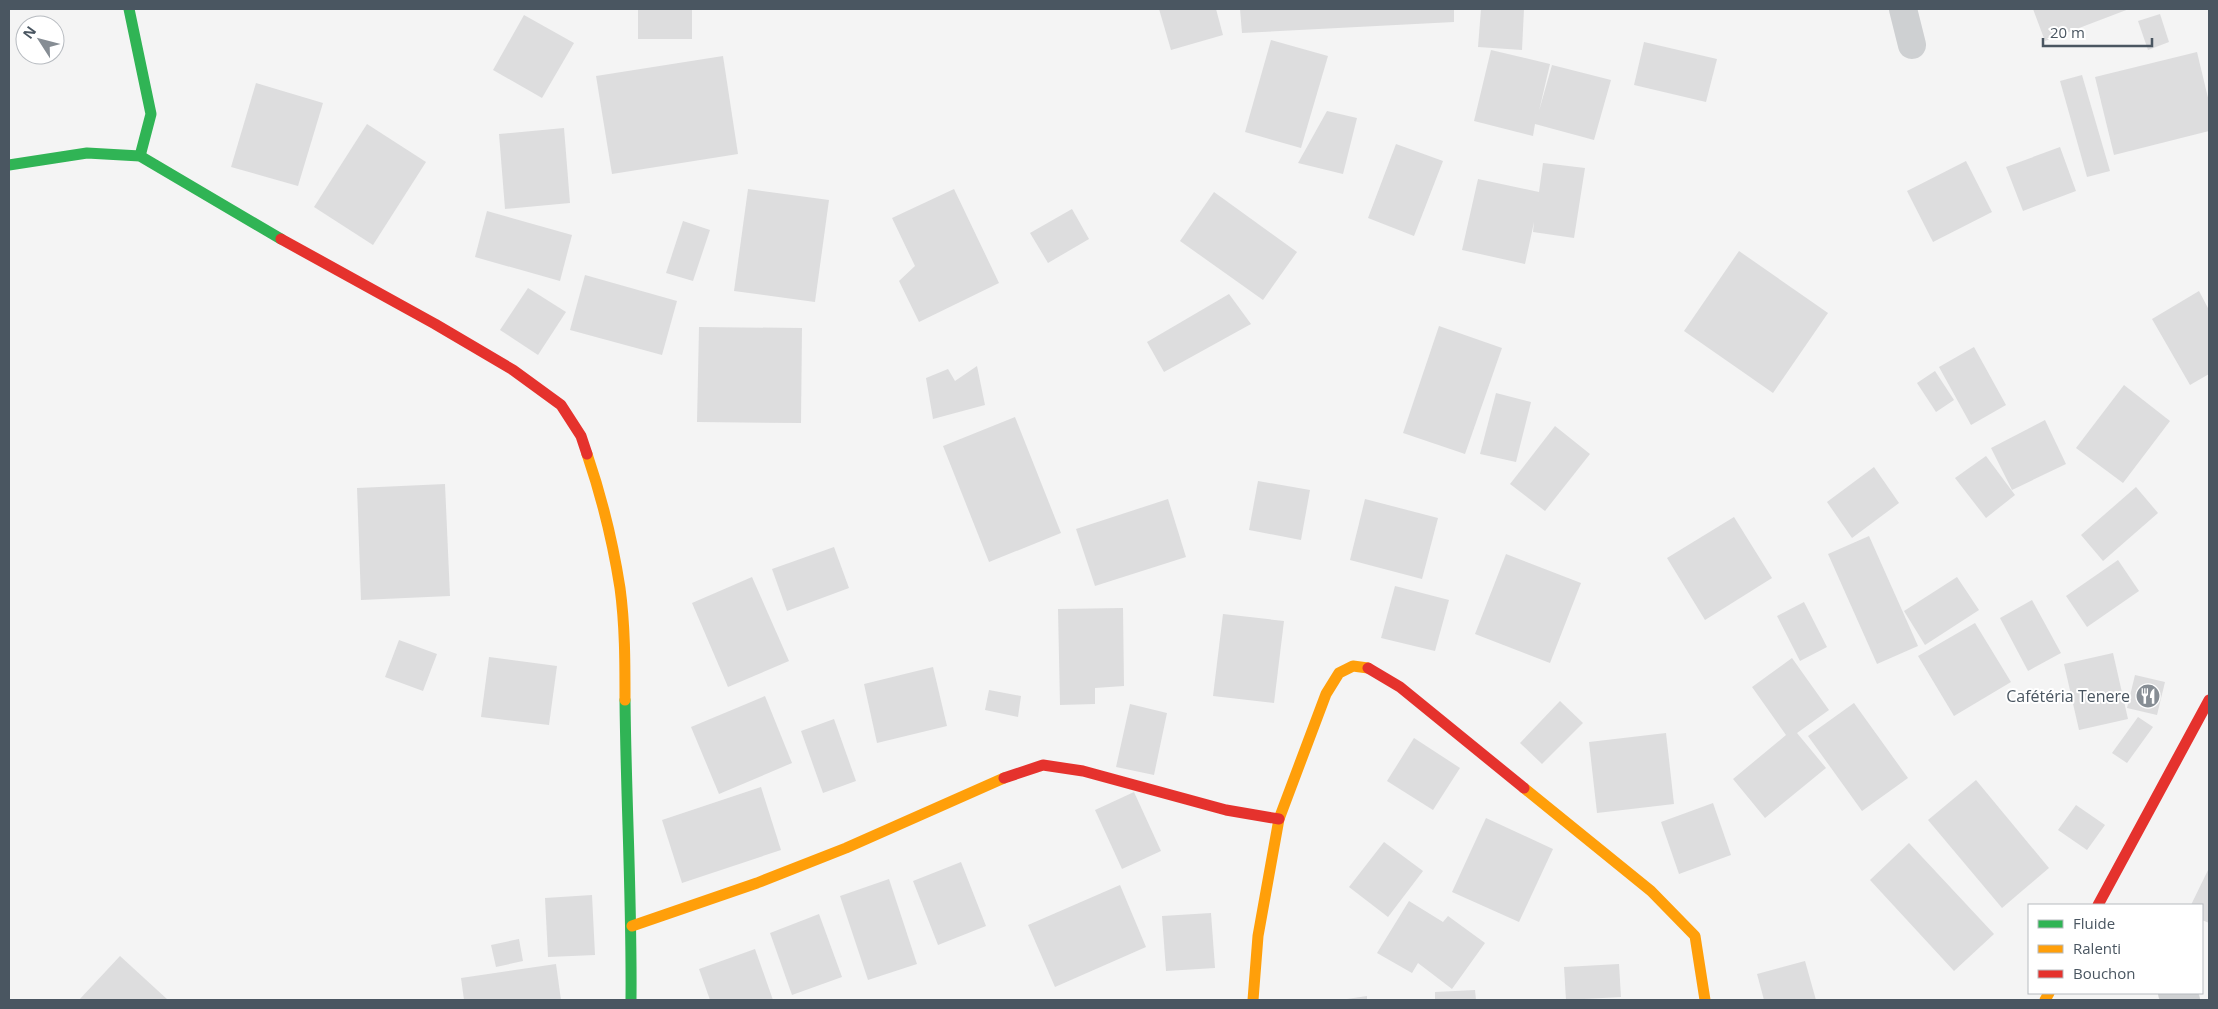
<svg xmlns="http://www.w3.org/2000/svg" width="2218" height="1009" viewBox="0 0 2218 1009" font-family="'Open Sans',sans-serif">
<rect width="100%" height="100%" fill="#f4f4f4"/>
<g fill="#ddddde">
<rect x="638" y="9" width="54" height="30"/>
<polygon points="1159,9 1216,9 1223,35 1171,50"/>
<polygon points="1240,9 1454,9 1454,22 1242,33"/>
<polygon points="1481,9 1524,9 1522,50 1478,47"/>
<polygon points="2033,9 2129,9 2045,41"/>
<polygon points="2160,14 2169,42 2148,50 2138,21"/>
<polygon points="524,15 574,43 542,98 493,70"/>
<polygon points="1271,40 1328,56 1301,148 1245,132"/>
<polygon points="1644,42 1717,59 1706,102 1634,85"/>
<polygon points="1491,50 1550,64 1539,111 1552,65 1611,80 1594,140 1535,124 1533,136 1474,121"/>
<polygon points="2197,52 2209,102 2209,131 2114,155 2095,77"/>
<polygon points="723,56 738,154 612,174 596,76"/>
<polygon points="2082,75 2110,171 2087,177 2060,81"/>
<polygon points="256,83 323,103 298,186 231,167"/>
<polygon points="1327,111 1357,118 1343,174 1298,163"/>
<polygon points="367,124 426,162 373,245 314,207"/>
<polygon points="564,128 570,203 505,209 499,134"/>
<polygon points="1396,144 1443,161 1414,236 1368,218"/>
<polygon points="2060,147 2076,191 2023,211 2006,167"/>
<polygon points="1966,161 1992,212 1933,242 1907,191"/>
<polygon points="1543,163 1585,168 1574,238 1533,232 1534,222 1525,264 1462,250 1478,179 1539,192"/>
<polygon points="748,189 829,200 815,302 734,291"/>
<polygon points="954,189 999,283 919,322 899,281 915,266 892,218"/>
<polygon points="1214,192 1297,252 1263,300 1180,241"/>
<polygon points="1072,209 1089,239 1048,263 1030,233"/>
<polygon points="487,211 572,235 560,281 475,257"/>
<polygon points="683,221 710,230 693,281 666,273"/>
<polygon points="1739,251 1828,313 1773,393 1684,331"/>
<polygon points="585,275 677,301 662,355 570,330"/>
<polygon points="528,288 566,312 538,355 500,330"/>
<polygon points="2199,291 2209,310 2209,374 2190,385 2152,319"/>
<polygon points="1229,294 1251,324 1164,372 1147,342"/>
<polygon points="1439,326 1502,348 1465,454 1403,433"/>
<polygon points="699,327 802,328 801,423 697,422"/>
<polygon points="1974,347 2006,405 1971,425 1939,367"/>
<polygon points="977,366 985,405 933,419 926,378 948,369 955,381"/>
<polygon points="1935,371 1954,400 1936,412 1917,383"/>
<polygon points="2124,385 2170,421 2123,483 2076,448"/>
<polygon points="1496,393 1531,402 1516,462 1480,454"/>
<polygon points="1015,417 1061,533 989,562 943,446"/>
<polygon points="2045,420 2066,464 2012,490 1991,448"/>
<polygon points="1555,426 1590,454 1545,511 1510,484"/>
<polygon points="1986,456 2015,495 1986,518 1955,478"/>
<polygon points="1874,467 1899,503 1852,538 1827,502"/>
<polygon points="1258,481 1310,490 1301,540 1249,530"/>
<polygon points="445,484 450,596 361,600 357,488"/>
<polygon points="2136,487 2158,513 2103,561 2081,535"/>
<polygon points="1168,499 1186,557 1095,586 1076,529"/>
<polygon points="1365,499 1438,518 1422,579 1350,560"/>
<polygon points="1734,517 1772,578 1705,620 1667,558"/>
<polygon points="1869,536 1918,646 1877,664 1828,554"/>
<polygon points="834,547 849,588 787,611 772,569"/>
<polygon points="1506,554 1581,583 1550,663 1475,634"/>
<polygon points="2118,560 2139,591 2087,627 2066,596"/>
<polygon points="752,577 789,661 728,687 692,603"/>
<polygon points="1957,577 1979,610 1925,645 1904,611"/>
<polygon points="1395,586 1449,600 1435,651 1381,638"/>
<polygon points="2032,600 2061,653 2028,671 2000,618"/>
<polygon points="1804,602 1827,647 1800,661 1777,616"/>
<polygon points="1123,608 1124,686 1095,688 1095,704 1060,705 1058,609"/>
<polygon points="1223,614 1284,621 1274,703 1213,696"/>
<polygon points="1975,623 2011,682 1954,716 1918,656"/>
<polygon points="399,640 437,654 423,691 385,677"/>
<polygon points="2113,653 2128,719 2079,730 2064,664"/>
<polygon points="489,657 557,666 549,725 481,717"/>
<polygon points="1792,658 1829,710 1797,733 1826,768 1765,818 1733,779 1786,735 1752,687"/>
<polygon points="933,667 947,726 877,743 864,684"/>
<polygon points="2135,675 2165,682 2157,715 2127,708"/>
<polygon points="989,690 1021,696 1018,717 985,710"/>
<polygon points="765,696 792,763 719,794 691,727"/>
<polygon points="1560,701 1583,723 1542,764 1520,743"/>
<polygon points="1854,703 1908,778 1862,811 1808,736"/>
<polygon points="1130,704 1167,713 1154,775 1116,767"/>
<polygon points="2138,717 2153,727 2127,763 2112,753"/>
<polygon points="834,719 856,781 823,793 801,731"/>
<polygon points="1666,733 1674,804 1597,813 1589,742"/>
<polygon points="1414,738 1460,768 1433,810 1387,781"/>
<polygon points="1976,780 2049,868 2002,908 1928,820"/>
<polygon points="761,787 781,850 682,883 662,820"/>
<polygon points="1134,792 1161,851 1122,869 1095,810"/>
<polygon points="1713,803 1731,855 1679,874 1661,822"/>
<polygon points="2076,805 2105,825 2087,850 2058,830"/>
<polygon points="1486,818 1553,849 1519,922 1452,892"/>
<polygon points="1384,842 1423,871 1388,917 1349,887"/>
<polygon points="1909,843 1994,934 1954,971 1870,880"/>
<polygon points="961,862 986,926 938,945 913,881"/>
<polygon points="2209,868 2209,923 2202,920 2202,905 2191,905"/>
<polygon points="889,879 917,964 868,980 840,896"/>
<polygon points="1120,885 1146,947 1055,987 1028,925"/>
<polygon points="592,895 595,955 548,957 545,898"/>
<polygon points="1409,901 1443,922 1448,916 1485,943 1452,989 1418,963 1412,973 1377,953"/>
<polygon points="1211,913 1215,968 1166,971 1162,916"/>
<polygon points="819,914 842,977 792,995 770,933"/>
<polygon points="519,939 523,961 496,967 491,945"/>
<polygon points="755,949 773,1000 710,1000 699,969"/>
<polygon points="120,956 168,1000 79,1000"/>
<polygon points="1805,961 1816,1000 1764,1000 1757,974"/>
<polygon points="556,964 561,1000 464,1000 461,978"/>
<polygon points="1619,964 1621,997 1566,1000 1564,967"/>
<polygon points="1475,990 1476,1000 1435,1000 1435,992"/>
<polygon points="1367,996 1367,1000 1347,1000 1347,999"/>
</g>
<g fill="none" stroke-linecap="round" stroke-linejoin="round">
<g stroke="#ced0d2" stroke-width="28">
<polyline points="1903,9 1912,45"/>
<polyline points="2172,993 2186,1000"/>
</g>
<g stroke="#30b455" stroke-width="11">
<polyline points="129,9 151,114 140,156"/>
<polyline points="9,165 87,153 140,156 281,239"/>
<path d="M625,700C626,800 632,900 631,1000"/>
</g>
<g stroke="#ff9f0a" stroke-width="11">
<path d="M587,454C602,498 613,543 620,588C625,625 625,662 625,700"/>
<polyline points="1524,788 1651,891 1695,936 1705,1000"/>
<polyline points="632,926 757,883 846,848 1004,778"/>
<polyline points="1253,1000 1258,936 1279,819 1326,694 1339,673 1353,666 1368,668"/>
<polyline points="2045,1000 2049,993"/>
</g>
<g stroke="#e5322d" stroke-width="11">
<polyline points="281,239 435,324 513,370 561,405 581,436 587,454"/>
<polyline points="1368,668 1400,687 1524,788"/>
<polyline points="1004,778 1043,765 1083,771 1226,810 1279,819"/>
<polyline points="2098,905 2209,700"/>
</g>
</g>
<defs>
<symbol id="restaurant-disc" viewBox="-11 -11 22 22"><circle r="9.5" fill="#868d94" stroke="#fff"/><path d="M-5-6h1v4h1v-4h1v4h1v-4h1v5L-1.5 .5V6h-2V.5L-5-1ZM5-6V6H3V1.5H1.5Q1.5-4 5-6Z" fill="#fff"/></symbol>
</defs>
<g fill-rule="evenodd">
<use href="#restaurant-disc" x="2134" y="682" width="28" height="28"/>
</g>
<g text-anchor="middle" dominant-baseline="central" stroke-width="4" stroke-linejoin="round" paint-order="stroke">
<g font-size="16" fill="#4a5661" stroke="#fff" text-anchor="end">
<text x="2130" y="696">Cafétéria Tenere</text>
</g>
</g>
<rect width="2218" height="1009" fill="none" stroke="#4a5661" stroke-width="20"/>
<rect x="2028" y="904" width="175" height="90" fill="#ffffff" stroke="#b7bbc0"/>
<rect x="2038" y="920" width="25" height="8" fill="#30b455" stroke="#b7bbc0"/>
<text x="2073" y="929" font-size="15" fill="#4a5661">Fluide</text>
<rect x="2038" y="945" width="25" height="8" fill="#ff9f0a" stroke="#b7bbc0"/>
<text x="2073" y="954" font-size="15" fill="#4a5661">Ralenti</text>
<rect x="2038" y="970" width="25" height="8" fill="#e5322d" stroke="#b7bbc0"/>
<text x="2073" y="979" font-size="15" fill="#4a5661">Bouchon</text>
<g transform="translate(40 40) rotate(306)"><circle r="24" fill="#ffffff" stroke="#b7bbc0"/>
<path d="M0-4L9 19L0 12L-9 19Z" fill="#868d94"/>
<text y="-8" font-size="14" font-weight="bold" text-anchor="middle" fill="#4a5661">N</text>
</g>
<path d="M2043 38v8h109v-8" fill="none" stroke="#4a5661" stroke-width="2.5"/>
<text x="2050" y="38" font-size="15" fill="#4a5661" stroke="#ffffff" stroke-width="4" paint-order="stroke">20 m</text>
</svg>
